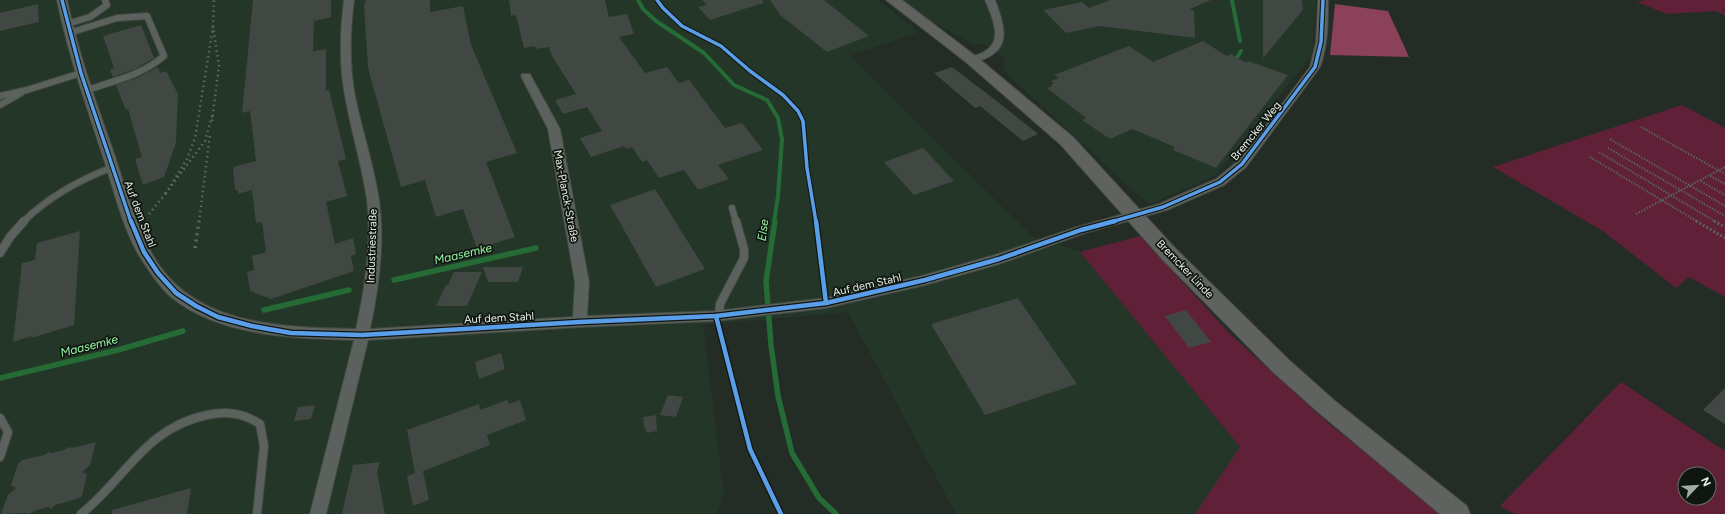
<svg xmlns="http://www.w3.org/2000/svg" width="1725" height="514" viewBox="0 0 1725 514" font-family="Figtree,sans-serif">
<rect width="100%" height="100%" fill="#242c26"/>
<g fill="#243627">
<polygon points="0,0 878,0 919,32 850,56 1032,236 1080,252 1240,447 1195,514 956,514 848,312 703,325 724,495 717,514 0,514"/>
<polygon points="901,0 1316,0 1312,55 1216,175 1149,205 1003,70 1005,58 984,44 974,44 921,16"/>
</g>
<g fill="#602138" fill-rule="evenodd">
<polygon points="1646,0 1725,0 1725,8 1722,10 1725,11 1725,15 1716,11 1667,14 1637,2"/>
<polygon points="1682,105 1725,128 1725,297 1689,277 1676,288 1603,231 1493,167"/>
<polygon points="1140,236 1229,333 1329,424 1443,514 1195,514 1240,447 1080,252"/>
<path d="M1621,382L1725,451V514H1515L1500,506ZM1685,474H1709V498H1685Z"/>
</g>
<polygon fill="#8a4159" points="1335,4 1388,11 1409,57 1330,55"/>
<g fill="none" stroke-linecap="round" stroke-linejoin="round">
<g stroke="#256b35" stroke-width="4">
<polyline points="638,0 643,9 656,21 704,53 734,85 767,100 778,118 782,139 778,196 774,222"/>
<polyline points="1232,0 1240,41"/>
<polyline points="1236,59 1241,51"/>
</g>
<g stroke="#256b35" stroke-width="5.5">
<polyline points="775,221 766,281 771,345 778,396 792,453 819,498 836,514"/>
<polyline points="394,280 536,248"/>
<polyline points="264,310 349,290"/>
<polyline points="0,378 118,350 183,331"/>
</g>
</g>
<g fill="#414742">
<polygon points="253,0 331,0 331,17 314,21 313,51 326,49 326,91 329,90 346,159 338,161 347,196 326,202 335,244 353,238 356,254 351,256 354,271 271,299 250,291 247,272 254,270 252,256 266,252 262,222 256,223 252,190 238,194 238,190 235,190 233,167 256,161 250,111 242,113"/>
<polygon points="366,0 430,0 430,12 463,6 471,45 517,153 486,162 515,237 477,249 463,209 436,217 425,180 401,187 368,68 364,5"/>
<polygon points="509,0 605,0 609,17 627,14 634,34 619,37 645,73 667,67 679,83 689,80 725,128 742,123 763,150 718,165 729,179 698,190 684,170 659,178 647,160 642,162 632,147 626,149 624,146 591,157 580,138 602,131 587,107 563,114 555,100 576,94 552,56 549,47 536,49 535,46 524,48 516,15 511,16"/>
<polygon points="702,0 763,0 763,3 710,20 698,7 707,5"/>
<polygon points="770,0 824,0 869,36 827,52 780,15"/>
<polygon points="1110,0 1211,0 1190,9 1194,11 1195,38 1100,26 1066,33 1043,10 1082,2 1089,8"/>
<polygon points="1263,0 1302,0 1303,10 1263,58"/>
<polygon points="38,4 39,22 0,31 0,13"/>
<polygon points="141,25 154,58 135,69 113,77 110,70 114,68 103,36"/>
<polygon points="1203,41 1227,56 1231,54 1246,63 1248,61 1288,75 1216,168 1173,150 1175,147 1132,129 1110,139 1082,120 1086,118 1047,88 1052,86 1051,85 1054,83 1051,81 1059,78 1054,75 1129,46 1153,62"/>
<polygon points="158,67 160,73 166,71 178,94 176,143 164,177 143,185 135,159 142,157 128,109 126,110 116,85 139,77"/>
<polygon points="952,67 989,95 1038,134 1023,141 980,106 975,108 934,73"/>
<polygon points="923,148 954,181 914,195 884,162"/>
<polygon points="655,189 705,269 656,287 610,205"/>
<polygon points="80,231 74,325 31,338 32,336 13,342 22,263 35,260 37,243"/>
<polygon points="483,267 523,267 518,282 488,282"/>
<polygon points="454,272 482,272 467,306 436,306 446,285 448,285"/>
<polygon points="1018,298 1077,384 985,415 931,324"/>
<polygon points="1186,310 1211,342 1189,348 1165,316"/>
<polygon points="501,353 505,369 479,379 475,362"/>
<polygon points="1725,388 1725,424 1703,410"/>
<polygon points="668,395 683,397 676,417 660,415"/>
<polygon points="507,400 509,404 520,400 526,420 487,435 490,445 423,471 429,500 413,506 407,476 415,473 407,430 479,404 480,410"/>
<polygon points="315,405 311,419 294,421 298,407"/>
<polygon points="656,415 657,431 647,433 644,426 643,417"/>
<polygon points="96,442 90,465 82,472 87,474 82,496 77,499 55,505 51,509 48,507 34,511 29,514 26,513 1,514 8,495 16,488 11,485 18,464 22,460 44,455 48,452 51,453 64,450 69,447 72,448"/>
<polygon points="380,462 377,472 385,514 342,514 353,465"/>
<polygon points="191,488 187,514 112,514 112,510"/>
</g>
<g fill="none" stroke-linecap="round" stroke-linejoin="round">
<defs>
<g id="service-far1">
<polyline points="67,24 90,17 107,5 105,0"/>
<path d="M69,33L117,18L147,16L164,56C142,75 114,81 87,90"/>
<polyline points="0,96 27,90 81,73"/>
<polyline points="0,105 21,93"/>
<polyline points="732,208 736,222"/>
<path d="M23,222C49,196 79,180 113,167"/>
</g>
<g id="service">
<polyline points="0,253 10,237 24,221"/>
<polyline points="719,316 720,304 744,258 744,249 736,221"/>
<polyline points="0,418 8,432 0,457"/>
<path d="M81,514C126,478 145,428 207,415C227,411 243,413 260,424L264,446L257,514"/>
</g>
<g id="minor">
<path d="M57,0H67C78,53 97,105 115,156C125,188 135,221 150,250C189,327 282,327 356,329C365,288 372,243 367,200C362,165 351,131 345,96C339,64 340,32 344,0H354C350,32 349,64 355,96C362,131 374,165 379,200C385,242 379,287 370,329L573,317L575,282L548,129L521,76L522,74H530L531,76L560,129L589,282L587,316L716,311L826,298L925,275L995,255L1077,227L1159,204L1216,179L1238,161L1252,144L1310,67L1316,42L1318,0H1328C1328,23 1328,45 1320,67L1246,167L1224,185L1167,210L1085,233L999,264L925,285L826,308L716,321L580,327L368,340L326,514H310L354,340C294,338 220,337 171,297C158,286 147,268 138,254C122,225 114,191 104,160C87,107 68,55 57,0Z"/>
<path d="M985,0H995C1007,32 1012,53 972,63L968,62L967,60L968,58C976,55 986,53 991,46C1001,35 990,12 985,0Z"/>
</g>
<polygon id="secondary" points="886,0 902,0 977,57 1073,137 1175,248 1289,360 1335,401 1467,506 1470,514 1440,514 1319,413 1273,372 1161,258 1061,145 967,63"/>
</defs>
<use href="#service-far1" stroke="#424842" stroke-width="8"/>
<use href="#service" stroke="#424842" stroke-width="10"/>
<use href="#minor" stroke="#424842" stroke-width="2"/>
<use href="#secondary" stroke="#424842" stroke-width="2"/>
<g stroke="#5c625d" stroke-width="2" stroke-dasharray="1.5 1.5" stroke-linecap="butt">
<polyline points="1641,127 1725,174"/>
<polyline points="1610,139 1725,206"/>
<polyline points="1608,148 1725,216"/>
<polyline points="1599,152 1716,222"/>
<polyline points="1590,157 1698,222"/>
<polyline points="1710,176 1725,184"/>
<polyline points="1701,181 1725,195"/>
<polyline points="1636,214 1725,167"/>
</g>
<g stroke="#5c625d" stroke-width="3" stroke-dasharray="2 2" stroke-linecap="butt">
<polyline points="1696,221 1725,238"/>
<polyline points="1714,221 1725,227"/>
</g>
<use href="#service-far1" stroke="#5b625d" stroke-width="6"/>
<use href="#service" stroke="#5b625d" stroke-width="8"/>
<use href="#minor" fill="#5b625d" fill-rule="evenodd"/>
<use href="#secondary" fill="#60625f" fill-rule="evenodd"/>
<g stroke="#606762" stroke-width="2.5" stroke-dasharray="1.5 3.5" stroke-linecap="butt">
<polyline points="212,116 205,141 166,193 187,159 195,138 213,27"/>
<polyline points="212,121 219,65 213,27 214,0"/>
<polyline points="149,214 166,193"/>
<polyline points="199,222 210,135"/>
</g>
<polyline stroke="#606762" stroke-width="3.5" stroke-dasharray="2 4.5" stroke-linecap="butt" points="195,248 199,221"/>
<defs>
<g id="cycleway-far1">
<polyline points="62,0 81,73 131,222"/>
<polyline points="657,0 663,8 682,26 721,46 750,71 783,95 798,111 803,121 807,168 816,222"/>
<polyline points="1111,222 1163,207 1220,182 1242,164 1315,67 1321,42 1323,0"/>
</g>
<g id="cycleway">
<polyline points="131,221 144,252 158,273 176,293 196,306 218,317 252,326 291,333 362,335 580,322 716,316 826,303 925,280 999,259 1081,230 1115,221"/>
<polyline points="816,221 826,303"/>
<polyline points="716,316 750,449 781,514"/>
</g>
</defs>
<use href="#cycleway-far1" stroke="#0f1610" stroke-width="5.5"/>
<use href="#cycleway" stroke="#0f1610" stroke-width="7"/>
<use href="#cycleway-far1" stroke="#5a9eea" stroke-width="3.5"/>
<use href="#cycleway" stroke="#5a9eea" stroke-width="4.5"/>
</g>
<g text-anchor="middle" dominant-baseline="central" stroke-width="3.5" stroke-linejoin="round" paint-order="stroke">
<g font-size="11" fill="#e8f1e8" stroke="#0f1610">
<text transform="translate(1256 131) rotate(-51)">Bremcker Weg</text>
<text transform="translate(566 196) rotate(79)">Max-Planck-Straße</text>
<text transform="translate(140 214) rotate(69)">Auf dem Stahl</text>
<text transform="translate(372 246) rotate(-88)">Industriestraße</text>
<text transform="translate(1185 269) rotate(46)">Bremcker Linde</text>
<text transform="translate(867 285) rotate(-13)">Auf dem Stahl</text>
<text transform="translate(499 318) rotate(-3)">Auf dem Stahl</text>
</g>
<g font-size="12" font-style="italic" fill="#93f5a2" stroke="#0f1610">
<text transform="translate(763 230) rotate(-82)">Else</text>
<text transform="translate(463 254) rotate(-13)">Maasemke</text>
<text transform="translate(89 346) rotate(-14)">Maasemke</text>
</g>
</g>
<g transform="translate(1697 486) rotate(65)"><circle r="19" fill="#0f1610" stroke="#666e66"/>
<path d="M0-3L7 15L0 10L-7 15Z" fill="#a3aca4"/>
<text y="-6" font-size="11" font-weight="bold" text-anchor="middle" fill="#e8f1e8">N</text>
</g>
</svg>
